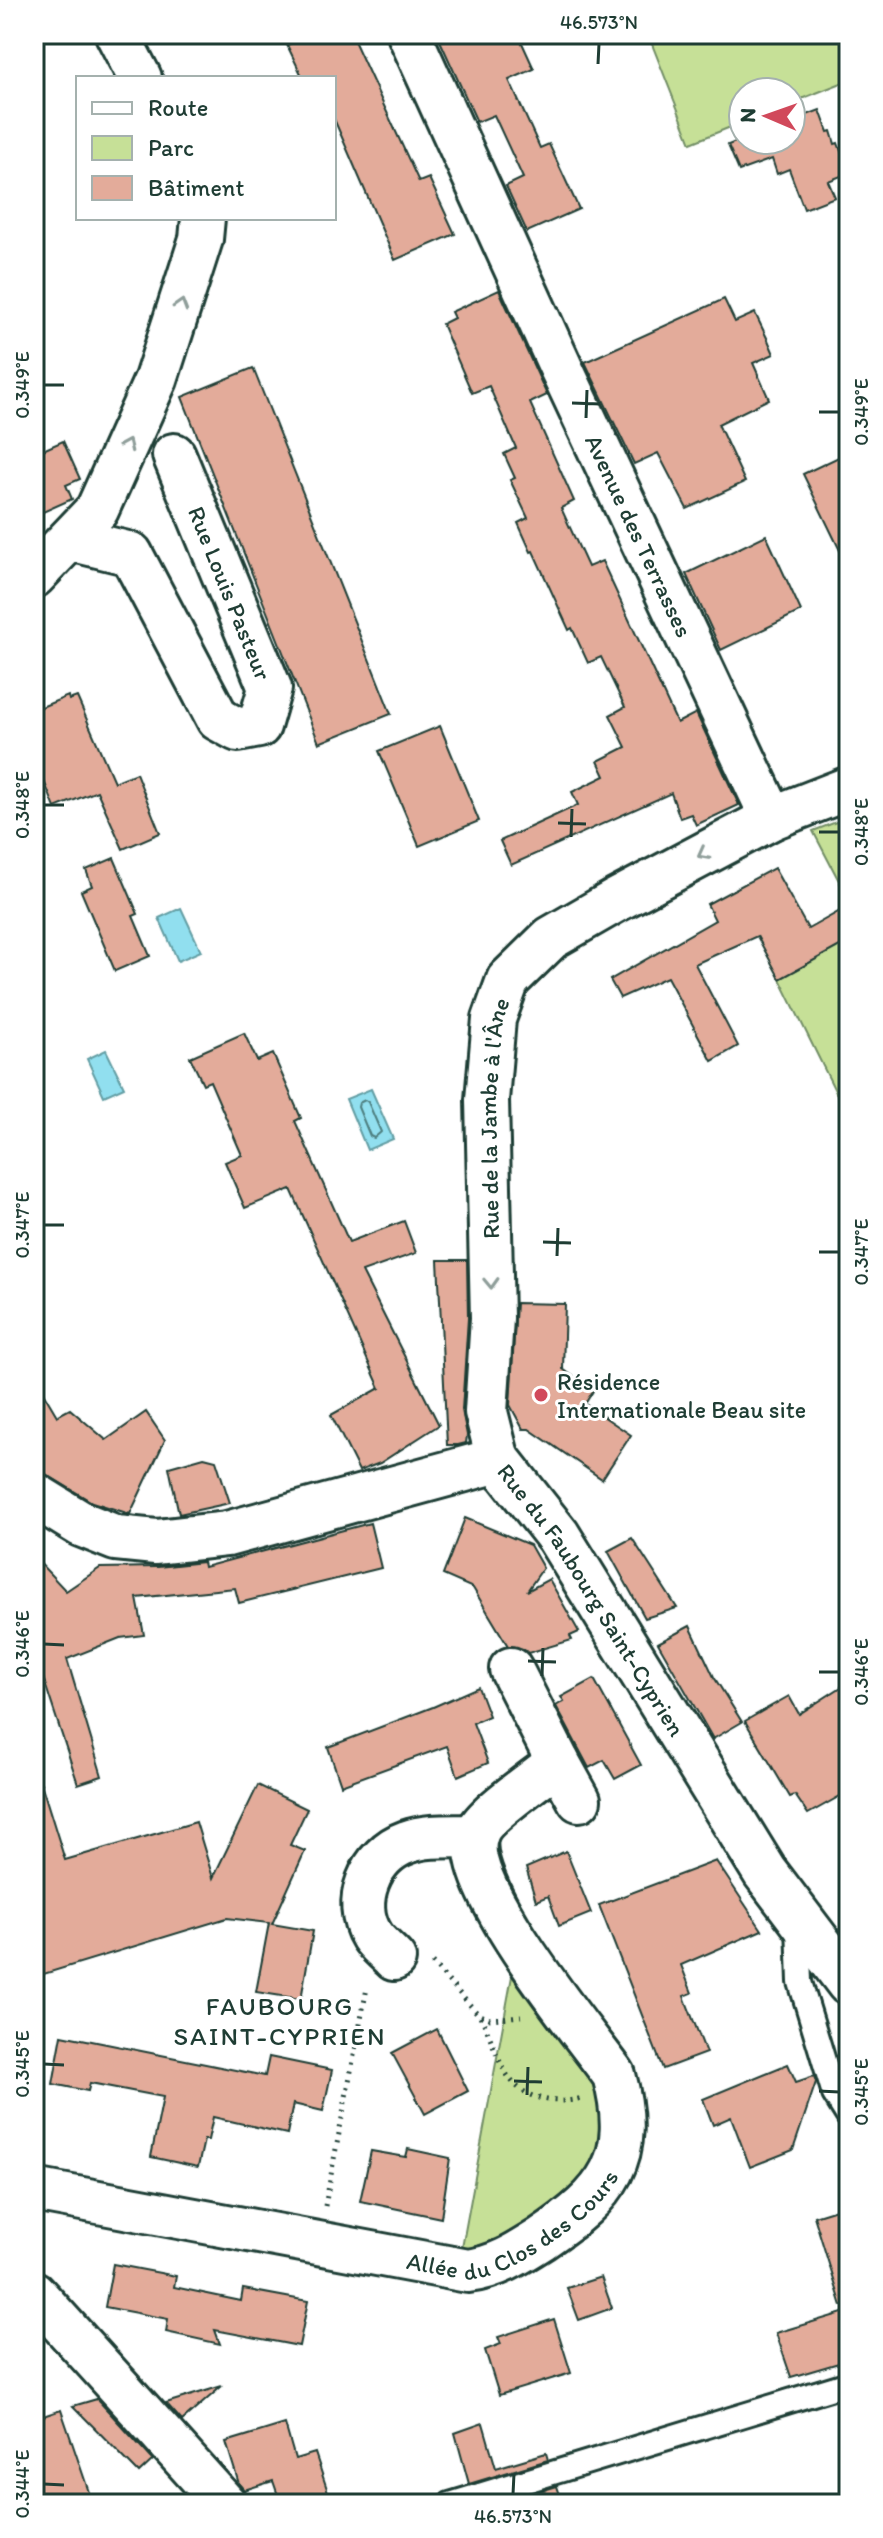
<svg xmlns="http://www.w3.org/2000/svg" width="883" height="2538" viewBox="0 0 883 2538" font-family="Itim,sans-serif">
<rect width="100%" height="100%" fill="#fff"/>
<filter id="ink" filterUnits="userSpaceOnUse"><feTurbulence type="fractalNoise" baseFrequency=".0125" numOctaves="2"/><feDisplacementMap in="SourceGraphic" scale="16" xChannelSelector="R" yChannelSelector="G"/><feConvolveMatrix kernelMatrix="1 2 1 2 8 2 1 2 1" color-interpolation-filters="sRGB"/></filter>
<g filter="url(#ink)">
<g fill="#c6e097" stroke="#728e66" stroke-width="2">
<polygon points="648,34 849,34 849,80 791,103 791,92 743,92 743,122 691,143"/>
<polygon points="849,817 849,900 813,831"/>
<polygon points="849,941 849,1119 780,979"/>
<polygon points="514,1965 611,2088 608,2152 527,2234 471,2250 462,2248"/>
</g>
<g fill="#91dfef" stroke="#639ea4" stroke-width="2">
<polygon points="181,908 201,951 178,961 159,918"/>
<polygon points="106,1050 124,1087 104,1096 87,1059"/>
<polygon points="371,1089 393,1139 367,1150 346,1099"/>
</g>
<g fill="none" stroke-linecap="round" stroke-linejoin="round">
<polygon stroke="#4d7e7f" stroke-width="2" points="365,1100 368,1102 381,1132 374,1138 370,1136 358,1107 359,1103"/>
</g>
<g fill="#e3ab9a" stroke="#1f3d34" stroke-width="2">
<polygon points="309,34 351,34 419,182 429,178 455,234 395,260 334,119 334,78 303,78 287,45"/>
<polygon points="437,34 518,34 534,69 509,80 540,148 549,144 579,209 527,232 506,186 523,178 494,115 477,122"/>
<polygon points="820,110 828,132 831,131 835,144 838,143 849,173 828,181 835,197 804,209 789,169 777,174 772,159 739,171 728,145 743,139 791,140 791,121"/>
<polygon points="499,290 547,395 530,403 574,501 561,508 588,567 602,561 677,723 696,713 739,805 696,825 691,814 680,818 671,793 511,865 500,841 578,805 572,792 605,776 598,761 626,747 610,715 625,707 601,657 588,663 572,628 569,630 533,551 531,552 518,523 528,518 510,480 515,478 504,454 516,448 489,386 472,393 442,324 454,318 451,312"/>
<polygon points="724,299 735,322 755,313 768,340 774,354 753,363 769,399 718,424 745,482 687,509 658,453 634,464 585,362"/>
<polygon points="253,368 391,714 319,743 182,397"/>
<polygon points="63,441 80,479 66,485 72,499 34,516 34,454"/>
<polygon points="849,452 849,569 803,474"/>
<polygon points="766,535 801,611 721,650 686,574"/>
<polygon points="68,696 69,700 77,697 114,782 136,773 160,833 123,849 97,791 55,808 34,756 34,710"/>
<polygon points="440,726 479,821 419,846 379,751"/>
<polygon points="114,858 138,914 133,916 150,956 115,971 81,891 92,886 86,870"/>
<polygon points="774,868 808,929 849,906 849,941 780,979 757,936 695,964 738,1046 712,1061 667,977 620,998 610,980 715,920 707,904"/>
<polygon points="244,1033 257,1061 273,1054 301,1118 295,1121 349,1242 404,1221 416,1253 362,1272 439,1425 380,1463 359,1471 331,1415 380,1388 291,1189 245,1208 225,1162 242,1155 210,1081 203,1084 190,1057"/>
<polygon points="438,1260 467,1260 468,1318 462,1410 467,1435 466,1443 458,1445 447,1445"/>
<polygon points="516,1303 565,1304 563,1369 593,1391 585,1404 631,1435 602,1479 529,1429 523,1429 510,1405"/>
<polygon points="34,1377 57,1416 70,1409 106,1440 146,1412 165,1440 130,1514 92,1502 34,1467"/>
<polygon points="204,1457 216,1460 230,1503 179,1514 169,1467"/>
<polygon points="465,1518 530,1545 543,1568 527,1591 549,1579 579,1632 570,1636 572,1640 528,1653 523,1649 508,1646 473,1588 443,1575"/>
<polygon points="370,1523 381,1568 239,1603 235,1588 137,1598 144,1635 120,1638 67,1659 102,1776 78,1784 34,1650 34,1557 66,1591 100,1568 158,1567 203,1562 204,1567"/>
<polygon points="632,1538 677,1608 645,1618 608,1551"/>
<polygon points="690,1626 714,1677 742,1722 713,1739 658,1643"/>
<polygon points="594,1679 641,1765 615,1779 604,1760 589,1768 556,1706 564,1701 561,1697"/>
<polygon points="849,1682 849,1791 808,1814 795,1795 790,1797 745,1721 789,1696 799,1714"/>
<polygon points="478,1687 489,1716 473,1723 488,1763 458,1776 447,1746 341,1785 328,1747 433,1707"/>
<polygon points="41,1783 65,1860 196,1822 213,1878 258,1785 307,1809 290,1845 305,1851 272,1924 313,1931 301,1999 256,1992 269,1923 227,1918 34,1977 34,1784"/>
<polygon points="566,1851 591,1913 559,1926 548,1896 536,1901 526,1868"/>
<polygon points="716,1861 762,1930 681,1965 692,1993 684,1996 706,2053 663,2069 599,1905"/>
<polygon points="437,2029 468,2091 425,2114 392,2053"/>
<polygon points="62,2035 265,2076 269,2057 332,2070 323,2111 293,2104 287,2134 213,2117 208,2140 204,2140 198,2167 151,2157 163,2097 90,2083 88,2091 53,2084"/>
<polygon points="788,2064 796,2082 814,2076 816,2082 793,2150 750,2167 731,2117 713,2125 703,2099"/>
<polygon points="408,2149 450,2158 441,2218 360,2201 371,2151 406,2157"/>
<polygon points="849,2205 849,2305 842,2306 814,2216"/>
<polygon points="113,2264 176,2276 174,2287 241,2301 243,2289 308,2301 299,2346 215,2330 220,2344 166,2332 168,2319 105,2307"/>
<polygon points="601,2277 612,2308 579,2320 567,2288"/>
<polygon points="849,2311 849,2360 791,2377 776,2333"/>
<polygon points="554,2319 571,2373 499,2395 485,2350 501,2344 498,2337"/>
<polygon points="222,2386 182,2421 166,2403"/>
<polygon points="97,2399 153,2460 139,2473 73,2406"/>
<polygon points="61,2410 93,2504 34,2504 34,2419"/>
<polygon points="483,2423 496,2468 546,2453 548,2460 469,2484 455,2433"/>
<polygon points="285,2424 295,2459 315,2453 332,2504 281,2504 273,2481 244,2490 239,2484 226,2442"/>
<polygon points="557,2486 563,2504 498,2504"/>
</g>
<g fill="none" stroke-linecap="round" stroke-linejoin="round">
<defs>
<g id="lane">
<polyline points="798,1925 800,1982 834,2094 849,2118"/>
<polyline points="450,2504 849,2383"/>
</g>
<g id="street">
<polyline points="117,34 140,78"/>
<path id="s1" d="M409,34L561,368L772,818"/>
<polyline points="70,539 131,554 218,719 238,730 259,726 270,688 174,455"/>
<polyline points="34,576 97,510 156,379 201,239 203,218"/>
<path id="s2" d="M498,1460L486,1412L492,1318L487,1100L494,1019L508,980L551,938L617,900L772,818L849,788"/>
<polyline points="558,1762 579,1800"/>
<path d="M394,1959C388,1952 377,1944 372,1936C351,1902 370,1855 407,1842C428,1834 454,1837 476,1836"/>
<path id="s3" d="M34,2190L468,2271C497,2267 516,2255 541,2239C608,2194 637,2159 614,2075C585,2034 452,1877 479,1829C488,1812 541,1776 558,1762L511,1669"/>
<polyline points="34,2293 225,2504"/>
</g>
<g id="secondary">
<path id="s4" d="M34,1495L81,1524L116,1538L156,1542L227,1534L498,1460L558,1536L765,1872L849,1983"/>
</g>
</defs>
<use href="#lane" stroke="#1f3d34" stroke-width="28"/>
<use href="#street" stroke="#1f3d34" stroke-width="48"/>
<use href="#secondary" stroke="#1f3d34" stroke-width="50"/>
<g stroke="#1f3d34" stroke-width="5" stroke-dasharray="2 6" stroke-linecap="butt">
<polyline points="432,1963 479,2015 490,2019 521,2016"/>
<path d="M480,2016C498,2047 499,2087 539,2098C553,2102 567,2102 582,2098"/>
<polyline points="325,2206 367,1988"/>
</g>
<use href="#lane" stroke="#fff" stroke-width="22"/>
<use href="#street" stroke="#fff" stroke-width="42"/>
<use href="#secondary" stroke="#fff" stroke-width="44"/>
</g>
<defs><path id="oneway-chevron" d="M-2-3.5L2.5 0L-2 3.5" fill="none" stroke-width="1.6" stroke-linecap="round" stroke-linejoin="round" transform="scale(2)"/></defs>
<g stroke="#8f9e9a">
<use href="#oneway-chevron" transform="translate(181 305) rotate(-73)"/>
<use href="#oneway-chevron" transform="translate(127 445) rotate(-66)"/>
<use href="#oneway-chevron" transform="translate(703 854) rotate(152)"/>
<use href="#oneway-chevron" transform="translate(491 1283) rotate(88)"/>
</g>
</g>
<path fill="none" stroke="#1f3d34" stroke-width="3" d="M598,64L599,44M44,385H64M572,403L600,404M819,412H839M586,418L587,390M44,805H64M558,823L586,824M819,832H839M571,837L572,809M44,1225H64M543,1242L571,1243M819,1252H839M557,1256L558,1228M44,1644L64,1645M528,1661L556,1662M819,1672H839M542,1676L543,1648M44,2064L64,2065M514,2081L542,2082M819,2091L839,2092M527,2095L528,2067M44,2484L64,2485M513,2494L514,2474"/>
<circle fill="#d1495b" stroke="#fff" stroke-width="3" cx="541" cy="1395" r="8"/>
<g text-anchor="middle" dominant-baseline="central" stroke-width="6" stroke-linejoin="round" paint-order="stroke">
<g font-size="24" fill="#1f3d34" stroke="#fff">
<text stroke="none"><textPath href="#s1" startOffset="552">Avenue des Terrasses</textPath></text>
<text transform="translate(230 593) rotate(68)">Rue Louis Pasteur</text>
<text stroke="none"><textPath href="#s2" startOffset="344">Rue de la Jambe à l'Âne</textPath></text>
<text stroke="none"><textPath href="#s4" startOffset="654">Rue du Faubourg Saint-Cyprien</textPath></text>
<text stroke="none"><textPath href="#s3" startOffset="500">Allée du Clos des Cours</textPath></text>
</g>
<g font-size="24" fill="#1f3d34" stroke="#fff" text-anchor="start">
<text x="557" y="1381">Résidence<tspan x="557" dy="28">Internationale Beau site</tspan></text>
</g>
<g font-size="26" letter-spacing="2" fill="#1f3d34" stroke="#fff">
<text x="280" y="2006">FAUBOURG<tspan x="280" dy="30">SAINT-CYPRIEN</tspan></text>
</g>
</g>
<rect width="883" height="2538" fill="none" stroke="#fff" stroke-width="88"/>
<rect x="76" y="76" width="260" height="144" fill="#ffffff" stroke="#a5b1ae" stroke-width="2"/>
<rect x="92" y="102" width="40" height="12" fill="#ffffff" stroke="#a5b1ae" stroke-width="2"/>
<text x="148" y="116" font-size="24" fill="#1f3d34">Route</text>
<rect x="92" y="136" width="40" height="24" fill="#c6e097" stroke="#a5b1ae" stroke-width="2"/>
<text x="148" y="156" font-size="24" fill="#1f3d34">Parc</text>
<rect x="92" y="176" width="40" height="24" fill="#e3ab9a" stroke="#a5b1ae" stroke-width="2"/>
<text x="148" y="196" font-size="24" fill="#1f3d34">Bâtiment</text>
<g transform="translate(767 116) rotate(272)"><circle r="38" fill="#ffffff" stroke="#a5b1ae" stroke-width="2"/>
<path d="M0-6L14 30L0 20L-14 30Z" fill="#d1495b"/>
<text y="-12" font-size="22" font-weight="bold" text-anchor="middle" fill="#1f3d34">N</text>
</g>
<rect x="44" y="44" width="795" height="2450" fill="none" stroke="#1f3d34" stroke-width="3"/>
<g font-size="20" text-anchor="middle" fill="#1f3d34">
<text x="599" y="29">46.573°N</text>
<text transform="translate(22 385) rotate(-90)" y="7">0.349°E</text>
<text transform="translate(861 412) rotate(-90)" y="7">0.349°E</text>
<text transform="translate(22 805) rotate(-90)" y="7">0.348°E</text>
<text transform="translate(861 832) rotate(-90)" y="7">0.348°E</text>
<text transform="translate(22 1225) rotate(-90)" y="7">0.347°E</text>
<text transform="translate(861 1252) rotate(-90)" y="7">0.347°E</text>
<text transform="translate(22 1644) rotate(-90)" y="7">0.346°E</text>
<text transform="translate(861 1672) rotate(-90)" y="7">0.346°E</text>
<text transform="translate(22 2064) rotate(-90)" y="7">0.345°E</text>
<text transform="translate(861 2092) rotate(-90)" y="7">0.345°E</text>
<text transform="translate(22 2484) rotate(-90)" y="7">0.344°E</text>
<text x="513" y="2523">46.573°N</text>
</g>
</svg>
